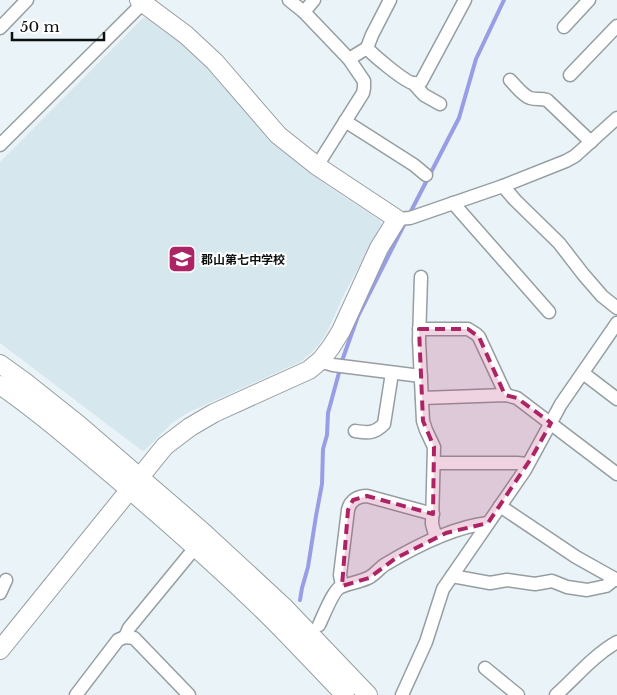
<svg xmlns="http://www.w3.org/2000/svg" width="617" height="695" viewBox="0 0 617 695" font-family="'Libre Baskerville','Noto Sans JP',serif">
<rect width="100%" height="100%" fill="#eaf3f7"/>
<polygon fill="#d6e7ee" points="143,18 150,19 185,44 212,71 265,133 325,184 381,221 382,226 345,292 329,328 319,345 311,353 300,362 189,412 172,423 144,451 141,450 0,343 0,162"/>
<g fill="none" stroke-linecap="round" stroke-linejoin="round">
<g stroke="#989de5" stroke-width="4">
<polyline points="409,215 459,118 476,59 504,0"/>
<polyline points="300,600 302,588 308,567 316,516 322,484 323,449 327,435 328,413 343,358 358,316 406,221"/>
</g>
<defs>
<g id="street">
<polyline points="289,0 304,12 349,59 364,81 364,88 363,93 317,166"/>
<polyline points="304,12 314,0"/>
<polyline points="564,27 589,0"/>
<polyline points="0,28 27,0"/>
<polyline points="367,48 372,35 390,0"/>
<path d="M349,59L367,48C373,55 405,82 413,83C417,84 418,83 421,82L465,0"/>
<polyline points="570,75 617,26"/>
<path d="M510,80C516,86 522,95 530,98C536,100 541,98 547,100L591,142"/>
<polyline points="413,83 424,95 440,104"/>
<polyline points="345,121 414,165 426,175"/>
<polyline points="0,145 143,3 145,0"/>
<polyline points="503,186 515,200 559,243 583,274 602,296 617,308"/>
<polyline points="453,203 549,312"/>
<polyline points="397,219 410,218 503,186 566,161 575,156 617,118"/>
<polyline points="421,277 419,340 423,421 426,430 434,447 432,524 436,538"/>
<polyline points="419,329 468,329 476,334 479,337 506,395"/>
<polyline points="321,360 326,363 333,365 421,376"/>
<polyline points="583,373 617,399"/>
<polyline points="422,398 506,395 517,398 617,474"/>
<path d="M355,431C368,433 374,434 384,424L392,373"/>
<polyline points="434,463 517,463 528,464"/>
<polyline points="500,506 576,557 617,580"/>
<polyline points="452,576 490,583 507,580 535,584 552,581 567,587 587,590 606,586 615,579"/>
<path d="M342,586L340,575L348,510C350,501 357,496 367,496L433,514"/>
<polyline points="0,593 6,580"/>
<path d="M319,625C323,617 332,593 339,588C345,584 360,582 368,578C375,575 379,568 386,564C416,546 453,527 488,523"/>
<polyline points="125,637 129,628 189,555"/>
<polyline points="485,668 518,695"/>
<polyline points="76,695 118,640 125,637 134,638 189,695"/>
<polyline points="402,695 426,642 443,589 525,470 561,404 617,323"/>
<path d="M556,695C576,677 594,655 617,642"/>
</g>
<g id="secondary">
<polyline points="0,364 25,382 79,425 203,532 283,606 368,695"/>
<path d="M0,385C36,410 70,439 104,468C161,516 218,566 271,618C296,643 320,669 345,695"/>
<polyline points="0,650 165,446 190,427 214,413 309,370 321,360 331,347 341,331 379,248 397,219 317,166 278,135 215,62 186,35 139,0"/>
</g>
</defs>
<use href="#street" stroke="#969ea2" stroke-width="15"/>
<use href="#secondary" stroke="#969ea2" stroke-width="20"/>
<use href="#street" stroke="#fff" stroke-width="12"/>
<use href="#secondary" stroke="#fff" stroke-width="18"/>
</g>
<path fill="#ad2465" fill-opacity="0.2" stroke="#ad2465" stroke-width="4" stroke-dasharray="10 6" stroke-linejoin="round" d="M419,329H468L479,337L505,395L517,398L551,423L532,457L488,523L446,533L396,558L369,578L342,586L348,510L353,500L367,496L433,514L434,447L423,421Z"/>
<defs>
<symbol id="school-square" viewBox="-11 -11 22 22"><rect x="-9" y="-9" width="18" height="18" rx="4" fill="#ad2465" stroke="#fff"/><path d="M0-5L7-2L0 1L-7-2ZM-4 1L0 2.5L4 1V4Q0 6-4 4Z" fill="#fff"/></symbol>
</defs>
<g fill-rule="evenodd">
<use href="#school-square" x="166" y="243" width="32" height="32"/>
</g>
<g text-anchor="middle" dominant-baseline="central" stroke-width="4" stroke-linejoin="round" paint-order="stroke">
<g font-size="12" font-weight="bold" fill="#0c0f10" stroke="#fff" text-anchor="start">
<text x="201" y="259">郡山第七中学校</text>
</g>
</g>
<path d="M12 32v8h92v-8" fill="none" stroke="#0c0f10" stroke-width="2.5"/>
<text x="20" y="32" font-size="15" fill="#0c0f10" stroke="#ffffff" stroke-width="4" paint-order="stroke">50 m</text>
</svg>
